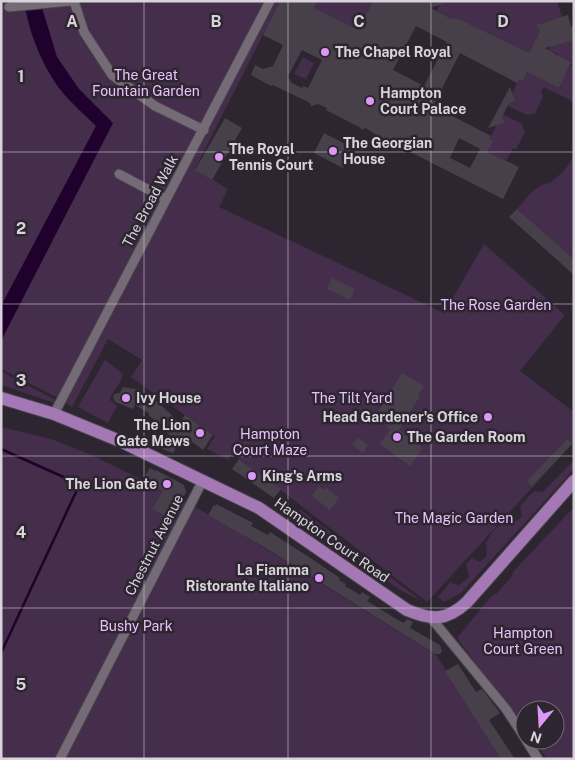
<svg xmlns="http://www.w3.org/2000/svg" width="575" height="760" viewBox="0 0 575 760" font-family="'Public Sans',sans-serif">
<rect width="100%" height="100%" fill="#2d2630"/>
<g fill="#442e4c">
<polygon points="1,1 280,1 195,169 228,189 219,207 444,313 484,244 565,315 520,371 574,412 574,442 427,602 232,453 228,460 207,449 215,436 131,377 142,360 108,339 72,407 62,400 1,369"/>
<polygon points="318,1 373,1 358,30 314,8"/>
<polygon points="441,1 557,1 562,17 538,24 538,28 540,31 529,53 459,19 454,20 454,18 451,18 437,11"/>
<polygon points="553,41 574,41 574,105 570,100 543,87 541,91 543,96 535,114 527,115 508,106 509,102 513,102 514,100 511,96 519,79 523,80 527,72 561,89 560,85 570,66 573,65 557,56 558,54 548,50"/>
<polygon points="303,57 314,63 306,79 294,74"/>
<polygon points="503,114 522,124 525,133 516,149 513,148 506,161 487,152 492,141 489,139"/>
<path d="M574,156V259L517,209C526,199 536,184 550,183L564,171Z"/>
<path d="M105,360L123,374C121,385 112,390 110,400L117,406L108,423L78,407Z"/>
<polygon points="1,371 59,402 58,404 1,385"/>
<polygon points="1,427 51,439 89,454 178,497 245,536 436,655 501,759 1,759"/>
<polygon points="574,460 574,469 461,593 444,602 438,597 450,582 458,586 469,577 466,564 472,558 480,562 487,556 486,543 493,531 507,518 517,521 522,516 520,506 534,491 543,492"/>
<path d="M574,507V759H547L533,740H555V710H525V730L457,638C470,623 480,608 494,594H496L512,576L513,572Z"/>
<polygon points="301,510 422,601 400,590 297,515"/>
</g>
<path fill="#20002c" d="M24,1H40L57,57L79,89L113,123L1,341V306L96,126C86,116 73,105 63,93C43,68 29,34 24,1Z"/>
<g fill="none" stroke-linecap="round" stroke-linejoin="round">
<polyline stroke="#20002c" stroke-width="2.5" points="1,449 68,479 77,486 76,492 1,653"/>
</g>
<g fill="#47404b" fill-rule="evenodd">
<path d="M280,1H318L314,8L358,30L373,1H445V3L431,8L450,18L459,19L529,53L540,31L536,25L568,15L571,27L574,26V40L545,48L571,63L559,88L527,72L523,81L519,79L517,83L460,53L433,106L491,136L489,139L493,141L487,152L519,167L503,199L373,133L366,128L361,130V128L326,110L327,108L318,104L311,106L310,103L273,85L271,86L251,75L255,65L263,69L273,66L283,45L263,35ZM416,26L447,42L424,86L393,70ZM302,50L322,60L308,88L303,86L302,88L290,82L291,80L287,78ZM459,138L480,149L470,168L450,158Z"/>
<polygon points="510,87 515,101 509,103 502,117 504,123 488,128"/>
<polygon points="225,118 242,128 212,180 195,170"/>
<polygon points="324,133 353,148 343,168 314,153"/>
<polygon points="517,209 574,259 574,275 509,217"/>
<polygon points="332,278 355,289 350,300 327,289"/>
<polygon points="402,373 424,386 418,395 420,396 399,430 423,448 410,466 380,444 390,430 382,420 384,416 378,412"/>
<polygon points="123,387 140,390 145,405 152,397 180,423 185,415 213,435 203,450 184,436 173,453 162,449 171,436 159,427 161,426 154,422 155,420 148,415 150,414 135,405 133,409 115,402 113,397 114,394 120,393"/>
<polygon points="358,438 368,445 363,453 352,445"/>
<polygon points="567,439 572,444 532,486 527,481"/>
<polygon points="239,459 281,489 274,498 232,469"/>
<polygon points="150,468 155,471 156,470 184,485 186,492 182,500 175,497 165,516 152,509 163,491 143,479"/>
<polygon points="319,486 324,490 326,488 339,498 330,510 312,496"/>
<polygon points="216,504 253,523 251,526 268,535 270,532 315,561 340,578 339,580 346,584 345,586 360,595 362,592 370,597 367,601 398,620 404,623 407,619 413,622 410,628 440,645 442,651 440,654 435,654 264,547 208,515 214,505 216,506"/>
<polygon points="458,664 476,692 482,689 500,713 489,720 515,759 501,759 445,671"/>
</g>
<g fill="none" stroke-linecap="round" stroke-linejoin="round">
<defs>
<g id="street">
<polyline points="74,1 84,32 112,75 155,106 204,130"/>
<polyline points="9,7 71,1"/>
<polyline points="119,174 166,199"/>
<polyline points="54,414 270,1"/>
<polyline points="432,619 506,709 525,738"/>
<polyline points="526,740 538,759"/>
<polyline points="60,759 203,480"/>
</g>
<path id="primary" d="M1,398L54,414L120,441L259,508L407,610C431,620 446,622 467,602L574,481"/>
</defs>
<use href="#street" stroke="#48424a" stroke-width="11"/>
<use href="#primary" stroke="#48424a" stroke-width="14"/>
<use href="#street" stroke="#746b77" stroke-width="9"/>
<use href="#primary" stroke="#a378b4" stroke-width="12"/>
</g>
<path fill="none" stroke="#d8d3da" stroke-width="1" stroke-opacity="0.55" d="M144,1V759M288,1V759M431,1V759M1,152H574M1,304H574M1,456H574M1,608H574"/>
<g fill="#db99f5" stroke="#2d2630" stroke-width="2">
<circle cx="325" cy="52" r="5"/>
<circle cx="370" cy="101" r="5"/>
<circle cx="333" cy="151" r="5"/>
<circle cx="219" cy="157" r="5"/>
<circle cx="126" cy="398" r="5"/>
<circle cx="488" cy="417" r="5"/>
<circle cx="200" cy="433" r="5"/>
<circle cx="397" cy="437" r="5"/>
<circle cx="252" cy="476" r="5"/>
<circle cx="167" cy="484" r="5"/>
<circle cx="319" cy="578" r="5"/>
</g>
<g text-anchor="middle" dominant-baseline="central" stroke-width="5" stroke-linejoin="round" paint-order="stroke">
<g font-size="14" font-weight="bold" fill="#d8d3da" stroke="#2d2630" text-anchor="start">
<text x="335" y="52">The Chapel Royal</text>
<text x="380" y="93">Hampton<tspan x="380" dy="16">Court Palace</tspan></text>
<text x="343" y="143">The Georgian<tspan x="343" dy="16">House</tspan></text>
<text x="229" y="149">The Royal<tspan x="229" dy="16">Tennis Court</tspan></text>
<text x="136" y="398">Ivy House</text>
<text x="478" y="417" text-anchor="end">Head Gardener's Office</text>
<text x="190" y="425" text-anchor="end">The Lion<tspan x="190" dy="16">Gate Mews</tspan></text>
<text x="407" y="437">The Garden Room</text>
<text x="262" y="476">King's Arms</text>
<text x="157" y="484" text-anchor="end">The Lion Gate</text>
<text x="309" y="570" text-anchor="end">La Fiamma<tspan x="309" dy="16">Ristorante Italiano</tspan></text>
</g>
<g font-size="14" fill="#ebc0fd" stroke="#2d2630">
<text x="146" y="75">The Great<tspan x="146" dy="16">Fountain Garden</tspan></text>
<text x="496" y="305">The Rose Garden</text>
<text x="352" y="398">The Tilt Yard</text>
<text x="270" y="434">Hampton<tspan x="270" dy="16">Court Maze</tspan></text>
<text x="454" y="518">The Magic Garden</text>
<text x="136" y="626">Bushy Park</text>
<text x="523" y="633">Hampton<tspan x="523" dy="16">Court Green</tspan></text>
</g>
<g font-size="14" fill="#d8d3da" stroke="#2d2630">
<text transform="translate(150 201) rotate(-62)">The Broad Walk</text>
<text transform="translate(332 540) rotate(35)">Hampton Court Road</text>
<text transform="translate(154 545) rotate(-63)">Chestnut Avenue</text>
</g>
</g>
<g font-size="16" text-anchor="middle" font-weight="bold" fill="#d8d3da" stroke="#2d2630" stroke-width="5" stroke-linejoin="round" paint-order="stroke">
<text x="72" y="27">A</text>
<text x="216" y="27">B</text>
<text x="359" y="27">C</text>
<text x="503" y="27">D</text>
<text x="21" y="82">1</text>
<text x="21" y="234">2</text>
<text x="21" y="386">3</text>
<text x="21" y="538">4</text>
<text x="21" y="690">5</text>
</g>
<rect width="575" height="760" fill="none" stroke="#d8d3da" stroke-width="5"/>
<g transform="translate(540 725) rotate(198)"><circle r="24" fill="#2d2630" stroke="#716b74"/>
<path d="M0-4L9 19L0 12L-9 19Z" fill="#db99f5"/>
<text y="-8" font-size="14" font-weight="bold" text-anchor="middle" fill="#d8d3da">N</text>
</g>
</svg>
